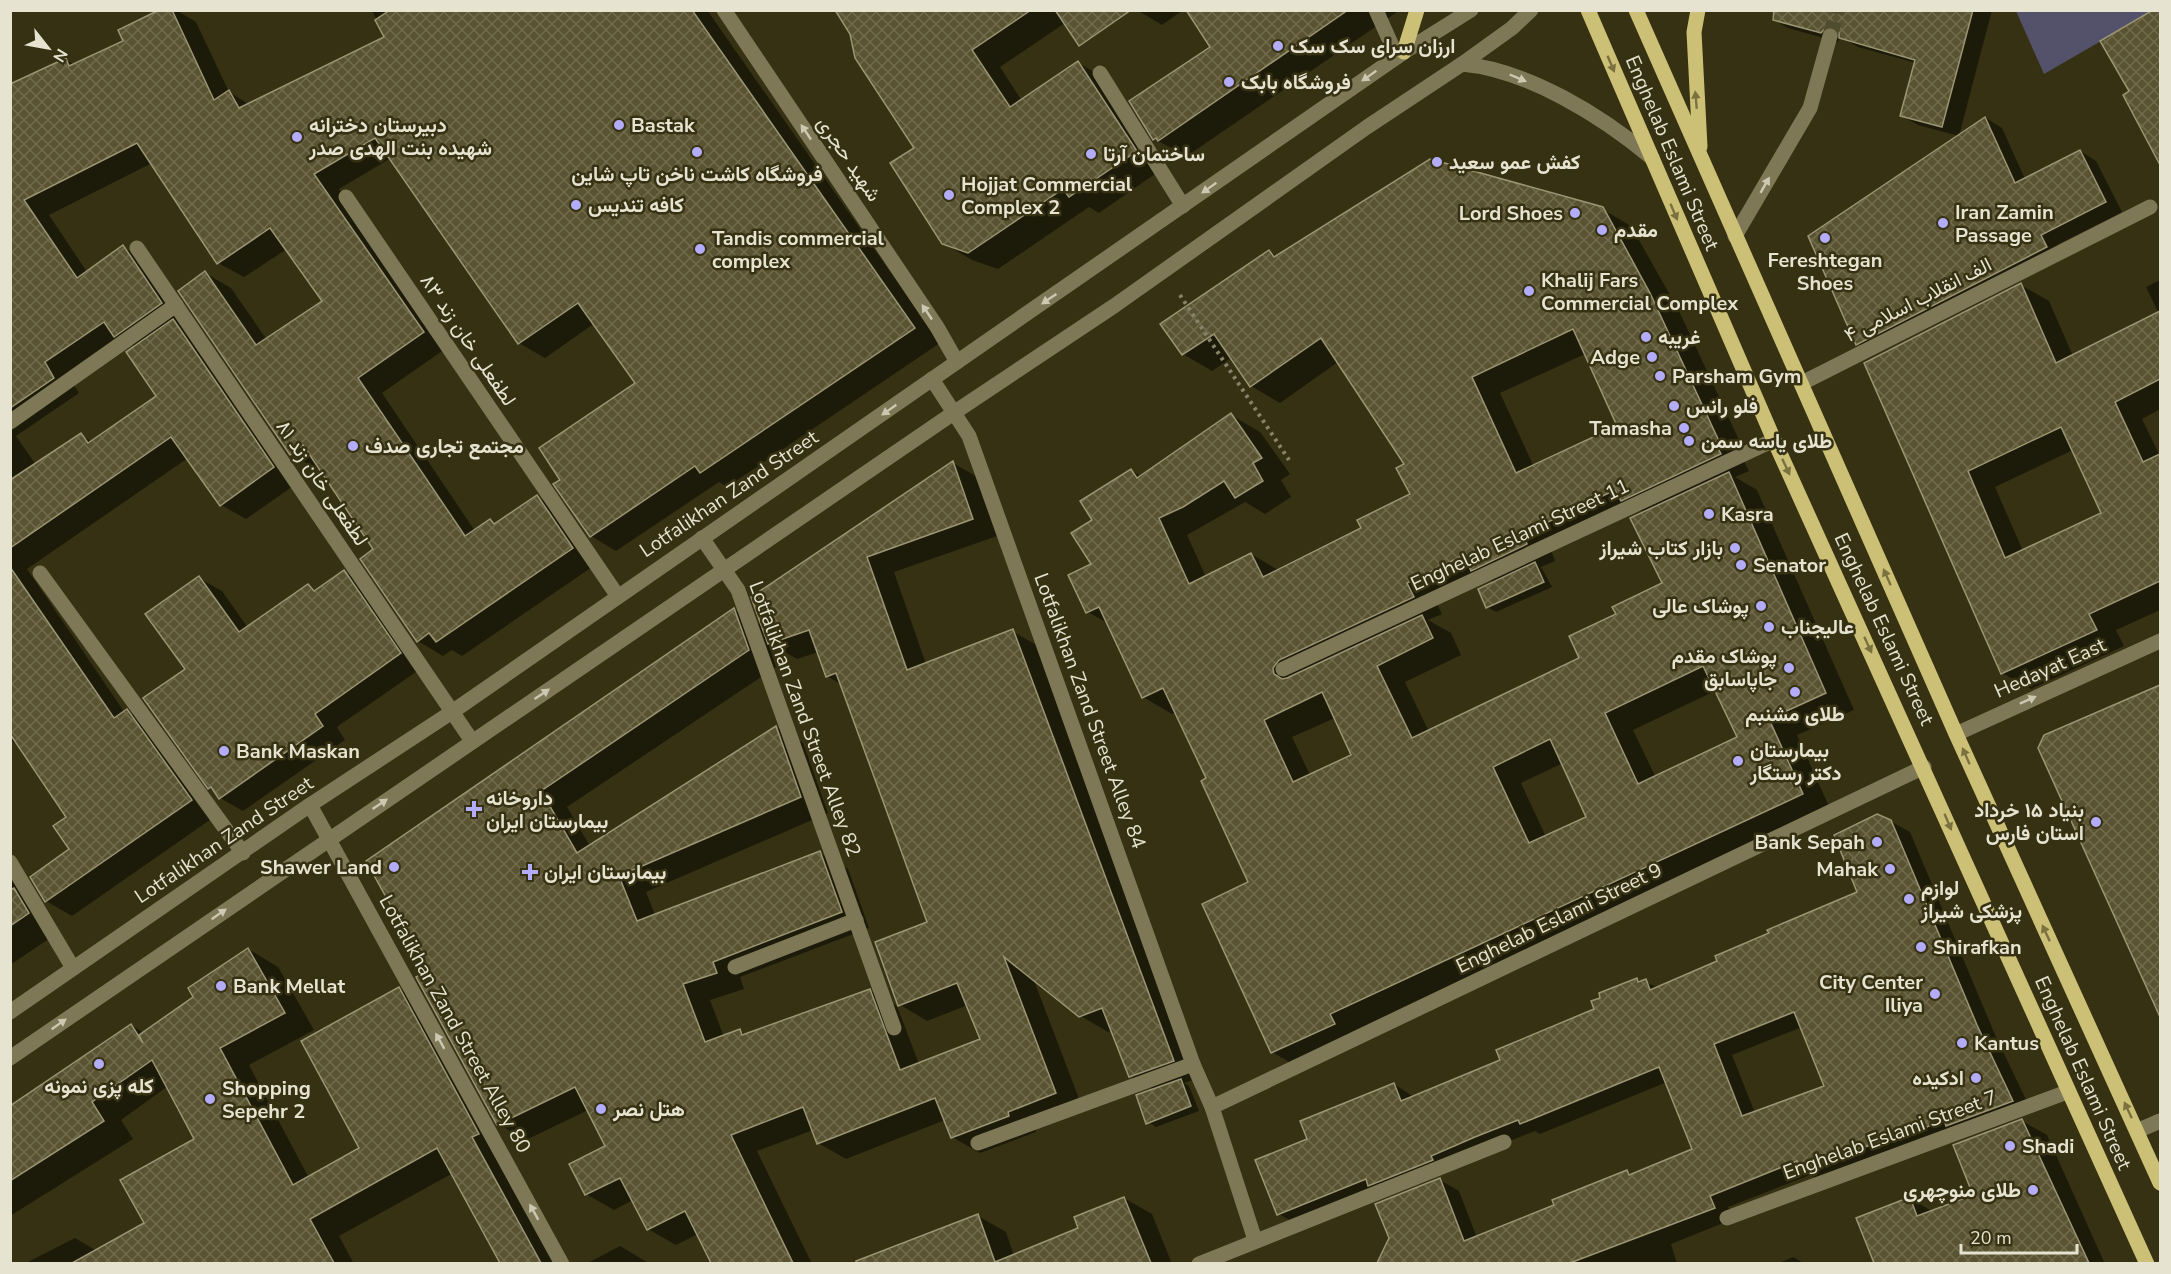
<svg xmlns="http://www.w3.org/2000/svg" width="2171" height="1274" viewBox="0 0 2171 1274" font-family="'Nunito Sans',Vazirmatn,sans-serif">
<defs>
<pattern id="building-cross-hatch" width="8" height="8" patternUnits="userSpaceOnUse" patternTransform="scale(1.5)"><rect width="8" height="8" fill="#595331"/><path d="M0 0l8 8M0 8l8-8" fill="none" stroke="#716c4e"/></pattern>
</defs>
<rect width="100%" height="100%" fill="#363112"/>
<polygon fill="#54526a" points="2016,11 2153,11 2044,74"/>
<g fill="#0007" fill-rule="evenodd">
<path d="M162,10H176L196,22L229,92L250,105L385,38L372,10H707L940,343L727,487L719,482L616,551L591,536L562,481L637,383L595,323L545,358L519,343L391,158L339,189L448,347L382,393L475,531L490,521L497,524L537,497L563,512L598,563L462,656L452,650L443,656L418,641L375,550L320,467L316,469L291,454L205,273L231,288L267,340L324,301L287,249L244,277L218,263L152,163L49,215L87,272L123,247L149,262L187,318L179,324L199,335L299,482L246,519L221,505L188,458L27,569L125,713L127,711L153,726L217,815L72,916L46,901L32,877L71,850L69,817L20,746L10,740V85L66,60L75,65L125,41ZM124,340L136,347L159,396L92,442L81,435L36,465L16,436L79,393L69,378Z"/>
<polygon points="836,10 1060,10 1068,21 1000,67 1022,101 1078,63 1107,79 1165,167 1099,213 1089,207 998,269 972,260 943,243 916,149"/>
<polygon points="1137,10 1183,10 1162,25"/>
<polygon points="1187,10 1400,10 1187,156 1154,139 1212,48"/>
<polygon points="1774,10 1992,10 1959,136 1918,125 1902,116 1916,63 1858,47 1840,37 1838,42 1788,28 1772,19"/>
<polygon points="2155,10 2160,10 2160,162 2125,95 2131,92"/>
<polygon points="1986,118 2002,128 2025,179 2080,151 2096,161 2122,212 2057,245 2062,257 1874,353 1857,343"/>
<path d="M1602,209L1631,226L1679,311L1747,457L1743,459L1749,471L1735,477L1757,490L1854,710L1797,735L1831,811L1301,1069L1272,1052L1250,883L1208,779L1176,712L1172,714L1143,697L1109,624L1088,612L1094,520L1131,470L1142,477L1231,415L1260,432L1290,474L1281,480L1291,497L1265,514L1245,502L1187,535L1206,577L1251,554L1280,571L1363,529L1412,495L1406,465L1338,362L1280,403L1251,386L1231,358L1212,371L1183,354L1269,251L1278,257ZM1585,354L1619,427L1534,467L1500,393ZM1638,509L1645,513L1664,584L1618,614L1581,659L1429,732L1405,682L1461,655L1451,633L1428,620L1442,614L1435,600L1483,576L1495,583L1487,607L1496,612L1552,587L1541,567L1555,561L1551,550ZM1715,691L1739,738L1656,778L1633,730ZM1335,718L1353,755L1310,775L1292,737ZM1563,763L1588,818L1546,837L1521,783Z"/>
<path d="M2160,280V409L2142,419L2160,456V610L2116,630L2124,646L2031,689L2002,673L1866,363L2021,285L2049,301L2073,356L2159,314L2146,287ZM2073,450L2103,514L2023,551L1995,487Z"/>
<path d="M953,463L981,479L1000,535L894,572L926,664L1012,631L1040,647L1201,1077L1184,1083L1189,1086L1199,1111L1156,1127L1148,1122L1155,1090L1130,1076L1112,1030L1108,1032L1079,1015L1033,978L1083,1109L1035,1128L1036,1132L980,1153L952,1137L945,1120L846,1159L818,1143L813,1130L757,1151L812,1264H713L698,1234L676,1245L648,1229L633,1200L614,1210L586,1194L607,1147L588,1110L526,1140L498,1124L429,972L368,861L734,610L763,626ZM768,642L797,659L818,652L827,676L842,685L929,923L899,1004L927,1021L968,1005L982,1040L919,1064L897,1006L869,990L747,1035L740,1031L724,1037L710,1000L744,989L740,977L869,928L848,869L820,853L655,915L646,892L828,813L803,743L776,727L590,846L567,807L776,667Z"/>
<polygon points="344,572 367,585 423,667 337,727 345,740 243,811 220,798 209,787 187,670 199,578 222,591 248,628 308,586 317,591"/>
<polygon points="2160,686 2160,1013 2039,748 2045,736"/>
<path d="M1890,821L1910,832L1996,1037L2032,1112L1821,1181L1810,1175L1728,1207L1733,1219L1671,1244L1677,1264H1378L1390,1238L1440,1180L1459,1191L1477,1238L1556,1206L1627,1172L1633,1175L1694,1150L1667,1082L1540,1134L1535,1131L1298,1225L1279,1214L1309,1139L1394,1084L1414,1097L1502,1061L1596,1010L1637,979L1659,988L1719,962L1859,893ZM1802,1027L1826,1087L1755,1113L1732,1055Z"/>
<polygon points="10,865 56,934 10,965"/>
<polygon points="248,949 278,967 314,1030 249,1065 309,1178 361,1149 399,988 428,1006 561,1264 497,1264 501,1262 453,1173 339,1236 354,1264 24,1264 75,1238 97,1251 146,1224 196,1140 168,1086 121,1120 133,1139 10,1216 10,1107 131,1025 144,1033 195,998"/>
<polygon points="2022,1121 2047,1135 2105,1264 1876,1264 1858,1219 1910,1198 1933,1212 1975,1196"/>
<polygon points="1124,1198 1152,1214 1172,1264 852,1264 978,1216 1006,1232 1014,1256 1080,1229"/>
<polygon points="620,1246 650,1264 586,1264"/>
<polygon points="1793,1257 1805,1264 1777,1264"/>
</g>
<g fill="url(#building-cross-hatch)" stroke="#9b9573" stroke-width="1.5" fill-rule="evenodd">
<polygon points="159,10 172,10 214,100 229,90 239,108 384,37 375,20 390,10 692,10 915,328 700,473 695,466 590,537 553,484 560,480 539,448 635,383 578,303 518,344 375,138 314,174 424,332 358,378 465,536 490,519 494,524 537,495 573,548 436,642 429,633 417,642 360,559 373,549 303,445 290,455 178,291 205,271 256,345 322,301 270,228 217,264 137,143 24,200 77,278 123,245 162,303 114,337 104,322 45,362 54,378 10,408 10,84 66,58 69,66 123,41 118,30"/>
<polygon points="835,10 1031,10 972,50 1010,107 1078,61 1137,151 1069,197 1063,189 968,253 942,244 890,163 914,148 855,58 850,34"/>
<polygon points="1055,10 1131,10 1079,46"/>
<polygon points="1186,10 1348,10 1158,141 1156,138 1153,140 1129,101 1210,47"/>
<polygon points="1774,10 1973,10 1942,127 1900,116 1915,60 1839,38 1839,33 1833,27 1827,27 1821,33 1773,20"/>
<polygon points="2153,10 2160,10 2160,165 2123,95 2129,91 2100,41"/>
<polygon points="1985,117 2015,183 2080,150 2106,202 2041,235 2047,247 1856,345 1808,236"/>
<path d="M1430,159L1603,207L1650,293L1719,441L1715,442L1721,454L1621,501L1615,490L1523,534L1527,544L1471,571L1464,555L1407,583L1414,597L1279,660L1273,668L1274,674L1282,679L1287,678L1422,615L1433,638L1377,666L1412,738L1579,658L1569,636L1616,614L1612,607L1662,583L1630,518L1729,472L1826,693L1769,719L1803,794L1330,1014L1335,1024L1271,1053L1202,904L1248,882L1201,781L1206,778L1163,688L1142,698L1099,607L1086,613L1068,575L1091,564L1071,533L1092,520L1080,501L1131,469L1137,478L1231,413L1262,458L1253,463L1263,481L1235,498L1224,481L1183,507L1159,518L1189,584L1251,553L1263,577L1361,528L1357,520L1410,494L1396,468L1404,464L1321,338L1250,387L1214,334L1182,355L1160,324L1269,250L1274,257ZM1573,329L1617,426L1516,473L1472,377ZM1703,666L1737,737L1638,784L1605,713ZM1322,692L1351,755L1293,782L1264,720ZM1550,739L1586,817L1529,843L1493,767Z"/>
<path d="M2021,283L2056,363L2160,311V379L2115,402L2143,462L2160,454V581L2089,614L2097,630L2001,674L1864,363ZM2061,427L2101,513L2005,558L1968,471Z"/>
<polygon points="173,319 274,467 220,506 171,437 10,548 10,480 81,433 88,443 156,396 126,352"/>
<polygon points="953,461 973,519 867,557 907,670 1013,629 1174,1061 1129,1077 1102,1008 1079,1017 1004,957 1056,1093 1008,1112 1009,1116 951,1138 935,1098 817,1144 803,1107 731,1135 793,1263 711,1263 685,1211 647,1230 620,1178 585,1195 569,1164 605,1146 575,1087 497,1125 416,977 427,971 366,861 734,608 749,650 541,791 577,853 776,726 801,797 619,876 637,921 820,851 842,912 713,962 717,973 683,984 705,1042 740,1029 742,1035 870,989 900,1070 980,1039 957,983 898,1006 875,942 927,922 895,834 836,673 826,677 809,630 768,644 751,597"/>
<polygon points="1535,562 1544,582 1486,608 1478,589"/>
<polygon points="10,567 114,718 127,709 192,800 45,902 30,877 69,849 53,826 66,817 10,734"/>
<polygon points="344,570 401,653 315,714 323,726 219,799 211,787 208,789 143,698 185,669 145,614 199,576 239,632 308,584 314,591"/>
<polygon points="2160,685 2160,1017 2038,748 2044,735"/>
<path d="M1877,814L1891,820L1977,1025L2013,1101L1946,1126L1944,1120L1894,1140L1892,1137L1800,1171L1797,1161L1710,1196L1715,1208L1570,1263H1377L1389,1238L1375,1204L1440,1178L1464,1241L1554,1205L1552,1200L1627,1170L1629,1175L1692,1149L1659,1067L1520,1124L1518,1120L1475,1137L1431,1156L1433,1160L1368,1186L1366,1179L1277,1215L1255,1160L1307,1139L1300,1121L1394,1083L1401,1101L1500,1060L1496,1050L1594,1009L1591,1001L1600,998L1599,993L1637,978L1638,982L1646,979L1650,990L1717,961L1715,956L1769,933L1767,930L1857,892L1834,835ZM1794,1012L1824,1086L1742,1116L1714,1044Z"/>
<polygon points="14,888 29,913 10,926 10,890"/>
<polygon points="248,948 285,1013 220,1048 293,1185 359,1148 301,1041 399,987 479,1134 472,1137 541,1263 500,1263 437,1148 310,1219 334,1263 72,1263 144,1223 120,1180 194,1139 152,1060 92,1102 104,1121 10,1181 10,1106 131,1024 143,1043 139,1035 193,997 188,988"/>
<polygon points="1181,1079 1191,1106 1146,1124 1136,1095"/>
<polygon points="2022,1119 2089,1263 1874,1263 1856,1218 1910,1197 1917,1216 1973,1195 1953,1145"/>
<polygon points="1124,1197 1151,1263 856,1263 856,1261 978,1214 995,1262 1078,1228 1074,1217"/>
</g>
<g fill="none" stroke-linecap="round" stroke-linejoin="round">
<polyline stroke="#504c2f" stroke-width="15" stroke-dasharray="15 8" stroke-linecap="butt" points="1830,36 1837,10"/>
<polyline stroke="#88836b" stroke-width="4" stroke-dasharray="3 4.5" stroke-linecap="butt" points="1180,295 1289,460"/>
<g stroke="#7e7856" stroke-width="15">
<polyline points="724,10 937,327 957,362"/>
<polyline points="1376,10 1397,57"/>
<path d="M1462,64C1528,70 1602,116 1652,158"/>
<polyline points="1100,73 1183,206"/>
<polyline points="346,197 617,595"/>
<polyline points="1735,236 1810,108 1830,36"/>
<polyline points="137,248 472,741"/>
<polyline points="932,379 969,436 1193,1064 1212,1107 1255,1240"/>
<polyline points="1802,383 2150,207"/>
<polyline points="10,422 176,305"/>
<polyline points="702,538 738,590 894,1028"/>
<polyline points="40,573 243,853"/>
<polyline points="1283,669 1774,440"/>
<polyline points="1956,734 2160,641"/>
<polyline points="310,805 562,1264"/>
<polyline points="10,862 73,968"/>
<polyline points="735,967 856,920"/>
<polyline points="10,1012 310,805 452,712 1404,52 1471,10"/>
<polyline points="10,1058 955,412 1114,306 1367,127 1462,64 1512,28 1531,10"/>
<polyline points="1212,1107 1924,767"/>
<polyline points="2137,1131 2160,1121"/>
<polyline points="978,1143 1193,1064"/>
<polyline points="1727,1218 2067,1092"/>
<polyline points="1199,1264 1504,1142"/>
</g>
<g stroke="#ccc076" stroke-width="15">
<polyline points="1588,10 1774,440 2147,1264"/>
<polyline points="1636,10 1956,734 2160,1183"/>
<polyline points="1698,10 1694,32 1700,147"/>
<polyline points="1404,52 1417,10"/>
</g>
</g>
<defs><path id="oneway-solid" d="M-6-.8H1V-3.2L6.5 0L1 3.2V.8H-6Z" transform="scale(1.5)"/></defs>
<g fill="#7a713f">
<use href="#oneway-solid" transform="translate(1611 64) rotate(67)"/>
<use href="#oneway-solid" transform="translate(1696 100) rotate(-95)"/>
<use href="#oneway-solid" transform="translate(1674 212) rotate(67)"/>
<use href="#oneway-solid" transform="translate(1786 467) rotate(65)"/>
<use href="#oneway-solid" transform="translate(1887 577) rotate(-114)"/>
<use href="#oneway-solid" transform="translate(1868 645) rotate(65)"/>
<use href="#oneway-solid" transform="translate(1966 756) rotate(-114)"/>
<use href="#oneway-solid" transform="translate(1948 822) rotate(67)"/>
<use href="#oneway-solid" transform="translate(2046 933) rotate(-115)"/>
<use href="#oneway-solid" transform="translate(2128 1110) rotate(-115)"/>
</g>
<g fill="#ccc8b2">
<use href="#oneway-solid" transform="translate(1369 76) rotate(145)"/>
<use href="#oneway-solid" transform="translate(1518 78) rotate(23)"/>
<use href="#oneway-solid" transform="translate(806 132) rotate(-124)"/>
<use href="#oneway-solid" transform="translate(1765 185) rotate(-60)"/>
<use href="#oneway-solid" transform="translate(1209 188) rotate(145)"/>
<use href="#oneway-solid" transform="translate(1049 299) rotate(146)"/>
<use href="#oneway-solid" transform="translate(927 312) rotate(-124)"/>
<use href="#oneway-solid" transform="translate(889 410) rotate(145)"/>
<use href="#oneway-solid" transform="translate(542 694) rotate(-34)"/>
<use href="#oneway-solid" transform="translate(2028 700) rotate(-24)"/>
<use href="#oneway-solid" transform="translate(380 804) rotate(-34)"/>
<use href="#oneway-solid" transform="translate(219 914) rotate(-35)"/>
<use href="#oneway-solid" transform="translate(59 1024) rotate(-35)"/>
<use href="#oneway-solid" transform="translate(440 1041) rotate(-119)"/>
<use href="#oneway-solid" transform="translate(534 1212) rotate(-119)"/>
</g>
<g fill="#b3adf9" stroke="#363112" stroke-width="2">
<circle cx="1278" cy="46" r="6"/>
<circle cx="1229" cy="82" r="6"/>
<circle cx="619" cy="125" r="6"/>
<circle cx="297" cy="137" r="6"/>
<circle cx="697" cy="152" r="6"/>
<circle cx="1091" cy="154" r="6"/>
<circle cx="1437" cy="162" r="6"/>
<circle cx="949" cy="195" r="6"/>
<circle cx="576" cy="205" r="6"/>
<circle cx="1575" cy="213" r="6"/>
<circle cx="1943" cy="223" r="6"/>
<circle cx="1602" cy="230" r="6"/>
<circle cx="1825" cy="238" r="6"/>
<circle cx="700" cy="249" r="6"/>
<circle cx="1529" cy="291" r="6"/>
<circle cx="1646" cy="337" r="6"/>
<circle cx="1652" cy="357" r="6"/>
<circle cx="1660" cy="376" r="6"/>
<circle cx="1674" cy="406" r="6"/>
<circle cx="1684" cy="428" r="6"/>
<circle cx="1689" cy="441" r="6"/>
<circle cx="353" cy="446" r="6"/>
<circle cx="1709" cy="514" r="6"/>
<circle cx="1735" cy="548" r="6"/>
<circle cx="1741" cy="565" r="6"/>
<circle cx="1761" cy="606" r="6"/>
<circle cx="1769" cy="627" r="6"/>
<circle cx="1789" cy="668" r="6"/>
<circle cx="1795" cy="692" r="6"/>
<circle cx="224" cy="751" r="6"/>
<circle cx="1738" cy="761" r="6"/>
<path d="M471 800h6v6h6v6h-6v6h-6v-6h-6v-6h6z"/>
<circle cx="2096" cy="822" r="6"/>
<circle cx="1877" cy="842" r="6"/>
<circle cx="394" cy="867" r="6"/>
<circle cx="1890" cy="869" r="6"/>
<path d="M527 863h6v6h6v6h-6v6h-6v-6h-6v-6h6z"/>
<circle cx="1909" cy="899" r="6"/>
<circle cx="1921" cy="947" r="6"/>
<circle cx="221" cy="986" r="6"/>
<circle cx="1935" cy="994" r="6"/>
<circle cx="1962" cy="1043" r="6"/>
<circle cx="99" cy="1064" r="6"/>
<circle cx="1976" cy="1078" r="6"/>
<circle cx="210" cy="1099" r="6"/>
<circle cx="601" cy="1109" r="6"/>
<circle cx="2010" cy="1146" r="6"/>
<circle cx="2033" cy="1190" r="6"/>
</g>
<g text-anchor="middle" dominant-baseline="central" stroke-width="5" stroke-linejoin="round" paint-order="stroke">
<g font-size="20" font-weight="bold" fill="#e6e3d1" stroke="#363112" text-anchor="start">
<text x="1290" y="46">ارزان سرای سک سک</text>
<text x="1241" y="82">فروشگاه بابک</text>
<text x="309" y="125">دبیرستان دخترانه<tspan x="309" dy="23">شهیده بنت الهدی صدر</tspan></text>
<text x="631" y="125">Bastak</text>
<text x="1103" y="154">ساختمان آرتا</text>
<text x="1449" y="162">کفش عمو سعید</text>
<text x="697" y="174" text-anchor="middle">فروشگاه کاشت ناخن تاپ شاین</text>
<text x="961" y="184">Hojjat Commercial<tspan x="961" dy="23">Complex 2</tspan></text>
<text x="588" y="205">کافه تندیس</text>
<text x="1955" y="212">Iran Zamin<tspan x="1955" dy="23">Passage</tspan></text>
<text x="1563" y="213" text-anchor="end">Lord Shoes</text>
<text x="1614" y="230">مقدم</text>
<text x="712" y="238">Tandis commercial<tspan x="712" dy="23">complex</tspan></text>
<text x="1825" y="260" text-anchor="middle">Fereshtegan<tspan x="1825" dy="23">Shoes</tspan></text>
<text x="1541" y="280">Khalij Fars<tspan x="1541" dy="23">Commercial Complex</tspan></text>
<text x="1658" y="337">غریبه</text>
<text x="1640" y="357" text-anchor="end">Adge</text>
<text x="1672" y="376">Parsham Gym</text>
<text x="1686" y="406">فلو رانس</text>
<text x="1672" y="428" text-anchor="end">Tamasha</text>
<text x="1701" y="441">طلای یاسه سمن</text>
<text x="365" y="446">مجتمع تجاری صدف</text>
<text x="1721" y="514">Kasra</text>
<text x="1723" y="548" text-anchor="end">بازار کتاب شیراز</text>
<text x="1753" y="565">Senator</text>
<text x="1749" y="606" text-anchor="end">پوشاک عالی</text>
<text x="1781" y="627">عالیجناب</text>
<text x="1777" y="656" text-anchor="end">پوشاک مقدم<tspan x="1777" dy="23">جاپاسابق</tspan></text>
<text x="1795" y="714" text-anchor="middle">طلای مشنبم</text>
<text x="1750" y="750">بیمارستان<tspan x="1750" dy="23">دکتر رستگار</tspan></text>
<text x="236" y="751">Bank Maskan</text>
<text x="486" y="798">داروخانه<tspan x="486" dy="23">بیمارستان ایران</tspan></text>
<text x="2084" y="810" text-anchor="end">بنیاد ۱۵ خرداد<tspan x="2084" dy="23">استان فارس</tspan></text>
<text x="1865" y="842" text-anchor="end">Bank Sepah</text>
<text x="382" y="867" text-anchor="end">Shawer Land</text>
<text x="1878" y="869" text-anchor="end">Mahak</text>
<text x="544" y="872">بیمارستان ایران</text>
<text x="1921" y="888">لوازم<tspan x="1921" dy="23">پزشکی شیراز</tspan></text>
<text x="1933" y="947">Shirafkan</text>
<text x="1923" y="982" text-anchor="end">City Center<tspan x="1923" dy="23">Iliya</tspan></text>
<text x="233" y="986">Bank Mellat</text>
<text x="1974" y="1043">Kantus</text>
<text x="1964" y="1078" text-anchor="end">ادکیده</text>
<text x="99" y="1086" text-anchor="middle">کله پزی نمونه</text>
<text x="222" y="1088">Shopping<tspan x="222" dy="23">Sepehr 2</tspan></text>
<text x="613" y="1109">هتل نصر</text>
<text x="2022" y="1146">Shadi</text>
<text x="2021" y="1190" text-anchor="end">طلای منوچهری</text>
</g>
<g font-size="20" fill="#e6e3d1" stroke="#363112">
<text transform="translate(1672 153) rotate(67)">Enghelab Eslami Street</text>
<text transform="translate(849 159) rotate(56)">شهید حجری</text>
<text transform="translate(1918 300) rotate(-27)">۴ الف انقلاب اسلامی</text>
<text transform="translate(468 340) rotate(56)">لطفعلی خان زند ۸۳</text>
<text transform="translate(322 483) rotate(56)">لطفعلی خان زند ۸۱</text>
<text transform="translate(729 494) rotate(-34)">Lotfalikhan Zand Street</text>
<text transform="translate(1520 535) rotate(-25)">Enghelab Eslami Street 11</text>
<text transform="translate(1884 629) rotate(65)">Enghelab Eslami Street</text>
<text transform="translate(2050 668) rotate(-24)">Hedayat East</text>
<text transform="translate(1090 711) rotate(70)">Lotfalikhan Zand Street Alley 84</text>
<text transform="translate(805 719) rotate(70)">Lotfalikhan Zand Street Alley 82</text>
<text transform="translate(224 840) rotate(-34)">Lotfalikhan Zand Street</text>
<text transform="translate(1559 918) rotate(-26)">Enghelab Eslami Street 9</text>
<text transform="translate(455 1024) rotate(61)">Lotfalikhan Zand Street Alley 80</text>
<text transform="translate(2083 1073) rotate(66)">Enghelab Eslami Street</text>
<text transform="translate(1890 1135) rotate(-20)">Enghelab Eslami Street 7</text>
</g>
</g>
<rect width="2171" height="1274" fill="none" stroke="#e6e3d1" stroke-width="24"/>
<g transform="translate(48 48) rotate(121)" stroke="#363112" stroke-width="4.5" paint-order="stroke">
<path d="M0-4.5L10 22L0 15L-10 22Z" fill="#e6e3d1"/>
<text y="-9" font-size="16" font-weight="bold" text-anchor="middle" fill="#e6e3d1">N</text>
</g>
<path d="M1961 1244v9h116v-9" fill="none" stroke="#e6e3d1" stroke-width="3"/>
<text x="1970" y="1244" font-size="18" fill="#e6e3d1" stroke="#363112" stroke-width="4.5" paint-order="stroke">20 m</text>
</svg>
